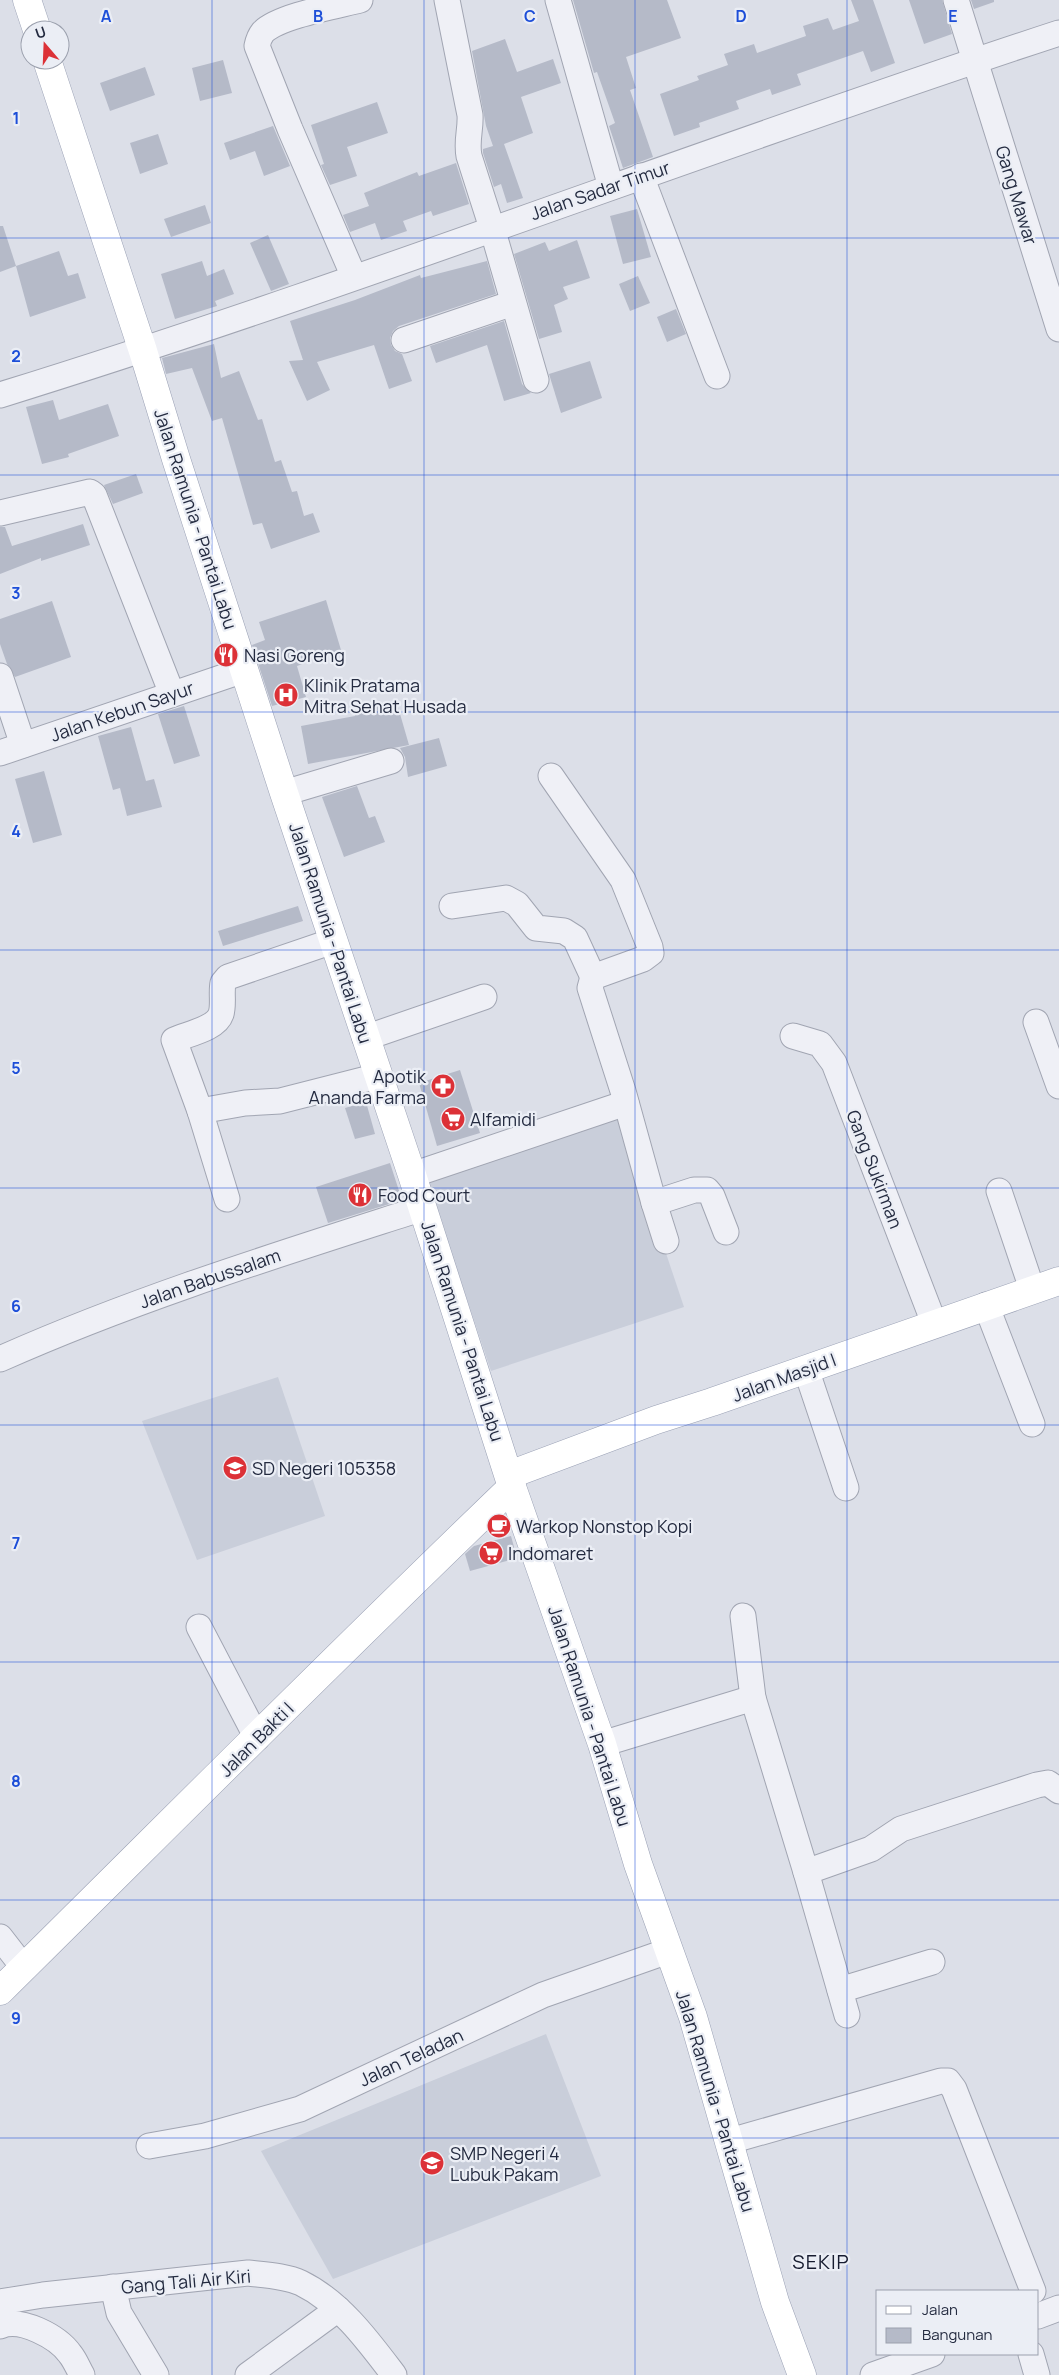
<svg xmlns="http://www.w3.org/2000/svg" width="1059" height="2375" viewBox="0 0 1059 2375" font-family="Manrope,sans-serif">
<rect width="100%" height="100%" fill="#dcdfe8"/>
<g fill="#c9ceda">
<polygon points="620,1116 684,1307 491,1371 427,1180"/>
<polygon points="278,1377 325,1516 197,1560 142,1421"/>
<polygon points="546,2034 601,2176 333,2279 261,2151"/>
</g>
<g fill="#b5bac8">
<polygon points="573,0 667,0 681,38 626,57 636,88 630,90 653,157 623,168 609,126 615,123 597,72 594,73"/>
<polygon points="851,0 873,0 895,63 871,72 863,51 797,74 801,85 772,95 770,89 736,101 739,109 699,123 700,127 674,136 660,94 699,80 697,76 728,65 724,54 754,44 757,53 806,36 803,26 828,18 833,30 859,21"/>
<polygon points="909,0 942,0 952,34 924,44"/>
<polygon points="971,0 994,0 994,2 974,9"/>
<polygon points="505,39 517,72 553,59 561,83 521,97 533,133 504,144 523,198 507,203 501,184 494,187 483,153 483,149 493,146 486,126 472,51"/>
<polygon points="223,60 232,93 200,101 192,68"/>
<polygon points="145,67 155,95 110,111 100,83"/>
<polygon points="377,102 388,133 347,147 357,176 330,185 321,165 324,164 311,125"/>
<polygon points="273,126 290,166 264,176 255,151 230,160 224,143"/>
<polygon points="158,134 168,164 140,174 130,143"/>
<polygon points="456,163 469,204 433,216 431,211 403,221 407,231 381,240 375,223 350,232 343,215 369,206 364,193 417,172 419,176"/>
<polygon points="205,205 211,223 171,237 164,219"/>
<polygon points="637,209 651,257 623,264 610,216"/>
<polygon points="0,226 3,226 16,266 0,272"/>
<polygon points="268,235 289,284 271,291 250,243"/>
<polygon points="577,240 590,278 563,287 568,299 554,305 562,332 539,339 514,254 545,242 549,251"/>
<polygon points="59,251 68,276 78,273 86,298 30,317 16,266"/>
<polygon points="202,261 207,276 224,269 234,294 215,301 217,306 175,319 161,274"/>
<polygon points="487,261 496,294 399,326 393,331 390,338 391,345 395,351 402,354 412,381 389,389 374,345 317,362 330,390 307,401 289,361 303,360 290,321 355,300 420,275 421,278"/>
<polygon points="638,276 650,303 630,311 619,284"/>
<polygon points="676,309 686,334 667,342 657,317"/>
<polygon points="504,321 522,384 531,393 504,401 487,345 436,363 430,346"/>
<polygon points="214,344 221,378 239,371 258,420 262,419 275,462 281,460 292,492 297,491 304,516 313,513 320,532 271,549 262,523 253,525 222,418 212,421 192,368 166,374 162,358"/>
<polygon points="590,361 602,398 561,413 549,374"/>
<polygon points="53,400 59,420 108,404 119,436 68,454 69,457 42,464 26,407"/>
<polygon points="136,474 143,493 113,504 104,485"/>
<polygon points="83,524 90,545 41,561 41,558 0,574 0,527 5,527 12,546"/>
<polygon points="326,600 341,650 297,666 306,697 272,706 252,645 265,640 259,622"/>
<polygon points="52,601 71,657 15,677 7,664 0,644 0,619"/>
<polygon points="396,700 409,745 308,764 301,726 355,716 354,713"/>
<polygon points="184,706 200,756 174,764 158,714"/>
<polygon points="131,727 146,781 154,779 162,807 127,816 120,788 113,790 98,736"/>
<polygon points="439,738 447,766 408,777 405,757 400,748"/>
<polygon points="44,771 62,835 33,843 15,779"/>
<polygon points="357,786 369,818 375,816 385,842 344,857 322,797"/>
<polygon points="298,906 303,921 223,946 218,931"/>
<polygon points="460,1070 480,1133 437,1146 419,1083"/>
<polygon points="366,1102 375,1134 355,1139 345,1108"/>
<polygon points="390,1163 402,1200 328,1223 316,1187"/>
<polygon points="511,1536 517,1558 470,1571 465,1554 474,1546"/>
</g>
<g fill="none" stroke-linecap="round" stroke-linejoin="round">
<defs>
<g id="minor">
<path d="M447,0L470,115C471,129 466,141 469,156L492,228L536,380"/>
<polyline points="558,0 611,187"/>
<polyline points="956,0 1059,329"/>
<polyline points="641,176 717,376"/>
<path d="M354,277L290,129L257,46C258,41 259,37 263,32C279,16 336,6 360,0"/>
<polyline points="404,340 513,303"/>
<path d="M0,395C356,285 704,149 1059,33"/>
<polyline points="0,513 90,492 94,495 172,694"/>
<polyline points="0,676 23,745"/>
<polyline points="0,753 244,670"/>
<polyline points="551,776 623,880 650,947 651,953 643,959 593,977 590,988 623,1091 654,1203 694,1190 707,1190 712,1196 726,1232"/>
<polyline points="284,793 391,761"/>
<polyline points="452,906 506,898 517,904 536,928 564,931 575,938 593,977"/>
<polyline points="1036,1022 1059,1086"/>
<polyline points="793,1036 820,1044 834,1063 934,1323"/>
<polyline points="365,1038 484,997"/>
<polyline points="200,1111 245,1103 280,1101 378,1076"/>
<polyline points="412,1175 626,1103"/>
<polyline points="999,1191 1032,1289"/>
<path d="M227,1199L200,1111L174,1040C187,1034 216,1029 221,1014C224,1005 221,992 223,983L228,977L333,941"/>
<polyline points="654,1203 666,1241"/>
<polyline points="986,1305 1032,1424"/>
<path d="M0,1359C137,1298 280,1254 423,1208"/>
<polyline points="806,1369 846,1488"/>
<polyline points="743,1616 753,1698"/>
<polyline points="199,1627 257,1738"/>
<polyline points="602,1744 753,1698 806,1872 847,2015"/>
<polyline points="806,1872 871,1849 901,1829 1037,1785 1048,1783 1059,1791"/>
<polyline points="0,1937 24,1968"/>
<polyline points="840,1990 932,1962"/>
<polyline points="730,2141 941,2081 948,2081 954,2089 1033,2291"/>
<polyline points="149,2146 205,2136 300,2109 543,1995 668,1951"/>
<polyline points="113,2287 119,2313 156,2375"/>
<path d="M0,2302L43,2295L248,2273C265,2275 286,2276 301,2283C340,2302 369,2342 394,2375"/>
<polyline points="1038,2316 1059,2308"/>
<path d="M0,2326C21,2317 58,2337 70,2354C75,2360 78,2368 82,2375"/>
<polyline points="1031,2354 1037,2375"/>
<polyline points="248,2375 338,2309"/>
<polyline points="873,2375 932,2354"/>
</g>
<g id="major">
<polyline points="27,0 37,30"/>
<polyline points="47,60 143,351 176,459 284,793 412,1175 512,1487 602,1744 638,1864 693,2017 775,2302 802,2375"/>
<polyline points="509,1475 656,1420 712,1402 1059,1281"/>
<path d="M0,1991C170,1823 339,1653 512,1487"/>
</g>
</defs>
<use href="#minor" stroke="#a1a5b2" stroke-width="27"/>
<use href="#major" stroke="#9aa1b5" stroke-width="29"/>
<use href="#minor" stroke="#eff0f6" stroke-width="25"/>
<use href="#major" stroke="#fff" stroke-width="28"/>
</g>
<path fill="none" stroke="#1d4ed8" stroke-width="1" stroke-opacity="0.55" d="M212,0V2375M424,0V2375M635,0V2375M847,0V2375M0,238H1059M0,475H1059M0,712H1059M0,950H1059M0,1188H1059M0,1425H1059M0,1662H1059M0,1900H1059M0,2138H1059"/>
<defs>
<symbol id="restaurant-disc" viewBox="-11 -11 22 22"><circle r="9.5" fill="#dc3137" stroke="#ebeef5"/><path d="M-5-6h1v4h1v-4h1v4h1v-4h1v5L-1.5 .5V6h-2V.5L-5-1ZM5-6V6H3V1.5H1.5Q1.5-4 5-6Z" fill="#fff"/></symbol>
<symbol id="hospital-disc" viewBox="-11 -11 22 22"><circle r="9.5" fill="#dc3137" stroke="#ebeef5"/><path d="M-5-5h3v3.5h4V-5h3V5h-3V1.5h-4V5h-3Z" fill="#fff"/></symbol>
<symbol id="pharmacy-disc" viewBox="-11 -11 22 22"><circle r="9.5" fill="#dc3137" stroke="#ebeef5"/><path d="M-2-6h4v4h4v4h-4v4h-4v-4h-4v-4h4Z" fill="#fff"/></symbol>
<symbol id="supermarket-disc" viewBox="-11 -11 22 22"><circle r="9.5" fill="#dc3137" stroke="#ebeef5"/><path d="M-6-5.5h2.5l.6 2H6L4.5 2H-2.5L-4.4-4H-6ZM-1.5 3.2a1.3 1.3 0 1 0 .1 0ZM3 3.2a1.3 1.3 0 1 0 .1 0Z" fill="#fff"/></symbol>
<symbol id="school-disc" viewBox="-11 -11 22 22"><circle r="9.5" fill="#dc3137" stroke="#ebeef5"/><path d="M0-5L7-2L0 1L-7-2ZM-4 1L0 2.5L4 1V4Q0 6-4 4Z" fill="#fff"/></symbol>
<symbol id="cafe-disc" viewBox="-11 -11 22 22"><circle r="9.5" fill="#dc3137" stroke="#ebeef5"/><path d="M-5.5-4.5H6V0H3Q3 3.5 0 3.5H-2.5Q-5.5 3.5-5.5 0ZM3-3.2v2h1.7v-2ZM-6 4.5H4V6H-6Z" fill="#fff"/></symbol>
</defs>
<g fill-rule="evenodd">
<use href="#restaurant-disc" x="212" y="641" width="28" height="28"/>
<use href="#hospital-disc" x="272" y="681" width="28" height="28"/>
<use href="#pharmacy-disc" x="429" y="1072" width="28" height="28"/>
<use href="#supermarket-disc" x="439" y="1105" width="28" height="28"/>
<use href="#restaurant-disc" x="346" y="1181" width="28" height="28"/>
<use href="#school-disc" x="221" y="1454" width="28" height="28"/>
<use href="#cafe-disc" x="485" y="1512" width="28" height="28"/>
<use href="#supermarket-disc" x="477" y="1539" width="28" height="28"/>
<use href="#school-disc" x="418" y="2149" width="28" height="28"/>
</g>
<g text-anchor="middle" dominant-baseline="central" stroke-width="4.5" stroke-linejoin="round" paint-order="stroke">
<g font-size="18" fill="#242b40" stroke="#ebeef5">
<text transform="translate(600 190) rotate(-19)">Jalan Sadar Timur</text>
<text transform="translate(1017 195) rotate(73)">Gang Mawar</text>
<text transform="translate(196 519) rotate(72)">Jalan Ramunia - Pantai Labu</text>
<text transform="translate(122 711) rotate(-19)">Jalan Kebun Sayur</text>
<text transform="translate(331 933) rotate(72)">Jalan Ramunia - Pantai Labu</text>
<text transform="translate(875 1169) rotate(69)">Gang Sukirman</text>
<text transform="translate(210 1278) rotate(-19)">Jalan Babussalam</text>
<text transform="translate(463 1331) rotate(72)">Jalan Ramunia - Pantai Labu</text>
<text transform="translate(784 1377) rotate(-20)">Jalan Masjid I</text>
<text transform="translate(590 1716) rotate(72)">Jalan Ramunia - Pantai Labu</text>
<text transform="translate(256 1739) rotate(-45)">Jalan Bakti I</text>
<text transform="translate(411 2057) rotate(-25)">Jalan Teladan</text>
<text transform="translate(716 2101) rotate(73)">Jalan Ramunia - Pantai Labu</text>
<text transform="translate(186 2281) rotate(-5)">Gang Tali Air Kiri</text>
</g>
<g font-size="18" fill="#242b40" stroke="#ebeef5" text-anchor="start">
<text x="244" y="655">Nasi Goreng</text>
<text x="304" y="685">Klinik Pratama<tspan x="304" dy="21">Mitra Sehat Husada</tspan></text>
<text x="426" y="1076" text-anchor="end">Apotik<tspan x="426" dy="21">Ananda Farma</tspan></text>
<text x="470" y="1119">Alfamidi</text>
<text x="378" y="1195">Food Court</text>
<text x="252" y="1468">SD Negeri 105358</text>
<text x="516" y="1526">Warkop Nonstop Kopi</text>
<text x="508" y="1553">Indomaret</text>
<text x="450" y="2153">SMP Negeri 4<tspan x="450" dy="21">Lubuk Pakam</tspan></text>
</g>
<g font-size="20" letter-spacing="1" fill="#171c30" stroke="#ebeef5">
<text x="821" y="2261">SEKIP</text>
</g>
</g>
<g font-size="16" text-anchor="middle" font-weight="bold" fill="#1d4ed8" stroke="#ebeef5" stroke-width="4.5" stroke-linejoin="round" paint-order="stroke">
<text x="106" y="22">A</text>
<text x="318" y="22">B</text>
<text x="530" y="22">C</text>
<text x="741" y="22">D</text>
<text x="953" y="22">E</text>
<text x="16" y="124">1</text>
<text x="16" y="362">2</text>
<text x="16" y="599">3</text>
<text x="16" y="837">4</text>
<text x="16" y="1074">5</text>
<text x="16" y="1312">6</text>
<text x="16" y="1549">7</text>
<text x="16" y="1787">8</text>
<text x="16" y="2024">9</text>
</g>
<rect x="876" y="2290" width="162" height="65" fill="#ebeef5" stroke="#9ba0ad"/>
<rect x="886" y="2306" width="25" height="8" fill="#ffffff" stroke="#9ba0ad"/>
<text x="922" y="2315" font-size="15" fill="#242b40">Jalan</text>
<rect x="886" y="2328" width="25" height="15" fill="#b5bac8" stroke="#9ba0ad"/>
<text x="922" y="2340" font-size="15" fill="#242b40">Bangunan</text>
<g transform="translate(45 45) rotate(341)"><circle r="24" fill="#ebeef5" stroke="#9ba0ad"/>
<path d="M0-4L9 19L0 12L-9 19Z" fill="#dc3137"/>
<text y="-8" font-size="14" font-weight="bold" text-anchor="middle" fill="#242b40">U</text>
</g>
</svg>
